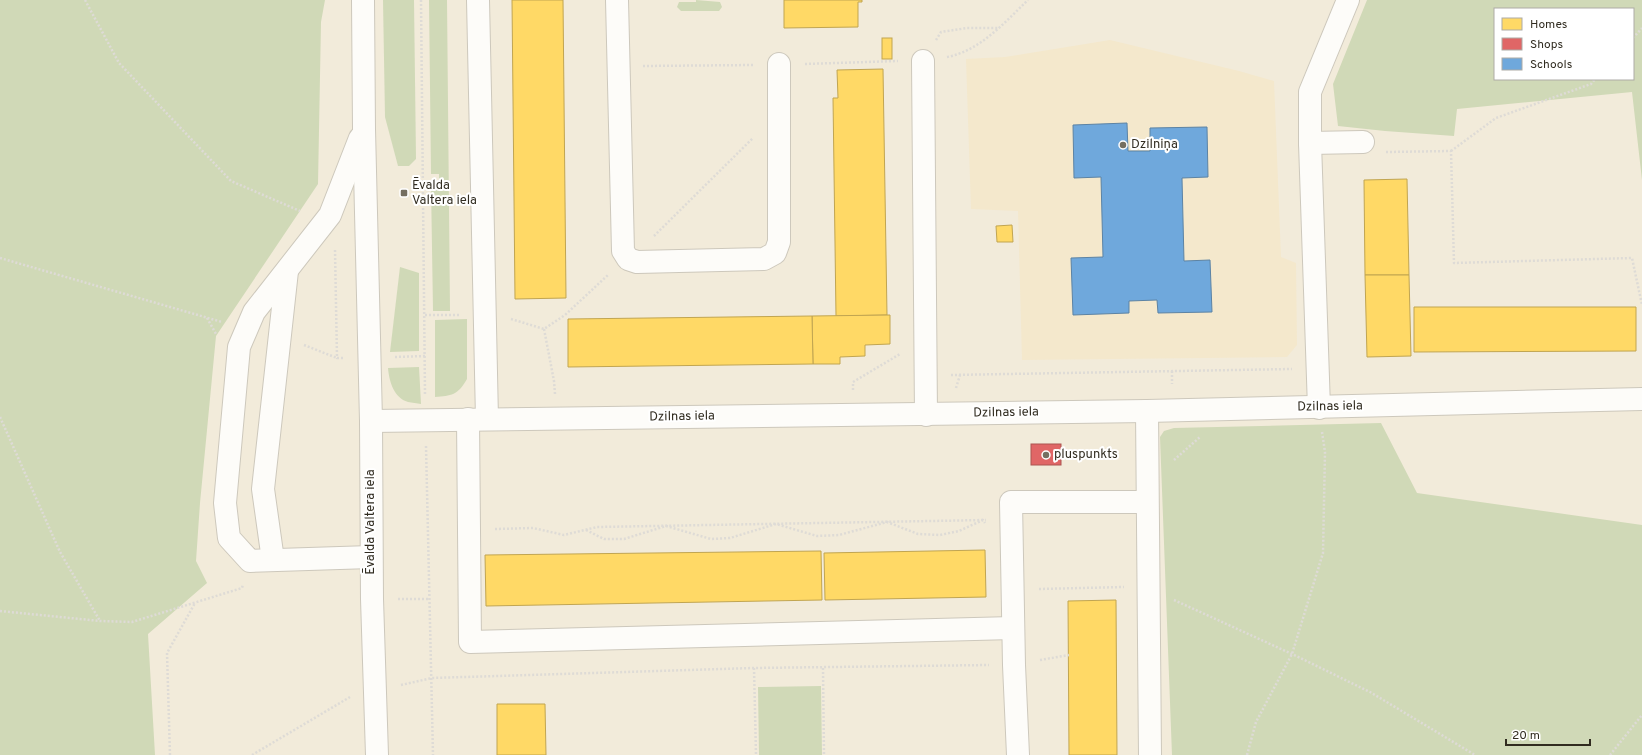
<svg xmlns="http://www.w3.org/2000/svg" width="1642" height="755" viewBox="0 0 1642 755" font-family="Overpass,sans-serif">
<rect width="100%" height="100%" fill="#f2ebda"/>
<polygon fill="#f4e8cc" points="1110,40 1239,71 1274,81 1281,257 1296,263 1297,345 1287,357 1022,360 1018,211 971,209 966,59 1005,57"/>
<g fill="#d0d9b7" fill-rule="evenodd">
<polygon points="0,0 325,0 321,22 318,184 216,336 200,503 196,561 207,583 148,634 155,755 0,755"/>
<polygon points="383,0 414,0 416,159 409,166 398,166 385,117"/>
<polygon points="429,0 447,0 450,311 433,311 431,185 439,184 439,174 431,174"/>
<polygon points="696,0 720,2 722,7 719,11 681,11 677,7 679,2 696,2"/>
<path d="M1367,0H1642V180L1632,92L1457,109L1454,136L1385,131L1338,126L1333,84ZM1495,9H1633V79H1495Z"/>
<polygon points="400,267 419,273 419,351 390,352"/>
<path d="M467,319V379C458,395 451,396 435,397V320Z"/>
<path d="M419,367L421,404C417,403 412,403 408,402C394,398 389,381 388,368Z"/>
<polygon points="1381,423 1417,493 1642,525 1642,755 1172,755 1160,437 1164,431 1174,428"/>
<polygon points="821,686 822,755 759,755 758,687"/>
</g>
<g fill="#ffd966" stroke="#c1a551">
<polygon points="512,0 563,0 566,298 515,299"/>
<polygon points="784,0 862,0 862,2 858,2 858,27 784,28"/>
<rect x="882" y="38" width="10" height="21"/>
<polygon points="883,69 887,315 836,316 833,98 838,98 837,70"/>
<polygon points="1407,179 1409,275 1365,275 1364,180"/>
<polygon points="1012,225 1013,242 997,242 996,226"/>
<polygon points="1365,275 1409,275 1411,356 1367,357"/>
<polygon points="1414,307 1636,307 1636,351 1414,352"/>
<polygon points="890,315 890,344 865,345 865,356 840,357 840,364 813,364 812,316"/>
<polygon points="812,316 813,364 568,367 568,319"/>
<polygon points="985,550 986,597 825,600 824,553"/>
<polygon points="821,551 822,600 486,606 485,555"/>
<polygon points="1116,600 1117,755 1069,755 1068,601"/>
<polygon points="497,704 545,704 546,755 497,755"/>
</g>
<rect fill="#e06666" stroke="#ac5551" x="1031" y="444" width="30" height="21"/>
<polygon fill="#6fa8dc" stroke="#5c83a4" points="1127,123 1128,151 1150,151 1150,128 1207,127 1208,177 1182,178 1184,261 1210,260 1212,312 1158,313 1157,300 1129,301 1129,313 1073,315 1071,258 1103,257 1101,177 1074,178 1073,125"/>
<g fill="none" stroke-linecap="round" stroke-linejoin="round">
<defs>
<g id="minor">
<polyline points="363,0 364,129 371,421 372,599 377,755"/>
<polyline points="478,0 487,419"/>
<polyline points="617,0 623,251 628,259 637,262 764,259 775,253 779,242 779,64"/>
<polyline points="923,61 926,415"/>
<polyline points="360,138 330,215 254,312 239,347 225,503 229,538 250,561 371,557"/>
<polyline points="1310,143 1363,142"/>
<polyline points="1319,408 1310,143 1310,92 1348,0"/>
<polyline points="1147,411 1150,755"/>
<polyline points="468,419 470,642 1013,628"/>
<polyline points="371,421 1147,411 1642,399"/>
<polyline points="273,560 263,489 287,271"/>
<polyline points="1018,755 1014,665 1011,502 1147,502"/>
</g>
</defs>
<use href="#minor" stroke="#cdc8bc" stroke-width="24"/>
<g stroke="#dedbd6" stroke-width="2.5" stroke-dasharray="2 2" stroke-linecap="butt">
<polyline points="85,0 119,63 231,181 300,211"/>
<polyline points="421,0 425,395"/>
<polyline points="1633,38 1642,28"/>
<polyline points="936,40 941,32 967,28 999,28"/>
<path d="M947,57C980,51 1005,22 1028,0"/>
<polyline points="805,64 898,61"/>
<polyline points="643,66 754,65"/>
<polyline points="1451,151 1496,118 1591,84 1595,79"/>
<polyline points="1386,152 1451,151 1454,263 1632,258 1642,305"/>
<polyline points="654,236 753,138"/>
<polyline points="335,250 337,358 344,358"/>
<polyline points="0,258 222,322"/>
<polyline points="425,315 459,315"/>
<polyline points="207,318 216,334"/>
<polyline points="511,319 544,329 565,315 608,275"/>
<polyline points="544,329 554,381 555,394"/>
<polyline points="304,345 337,358"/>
<polyline points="395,357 425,356"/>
<polyline points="1172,371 1172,384"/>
<polyline points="951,375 1292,369"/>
<polyline points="956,388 960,375"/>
<polyline points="853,390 853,382 900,354"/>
<polyline points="0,417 60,552 100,621"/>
<polyline points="426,446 433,755"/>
<polyline points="1174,460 1200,437"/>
<polyline points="495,529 533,528 564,535 597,527 986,520"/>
<polyline points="586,530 604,539 624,539 666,526 711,539 730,538 776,524 817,536 839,535 887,522 918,534 940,535 959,531 983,520 985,523"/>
<polyline points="1039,589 1124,587"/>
<polyline points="398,599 430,599"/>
<polyline points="1174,600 1292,654 1370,692 1475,755"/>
<polyline points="0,611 100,621 132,622 242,588 243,584"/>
<polyline points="1040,660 1069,655"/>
<polyline points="754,668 756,755"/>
<polyline points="823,668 824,755"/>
<polyline points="401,685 432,678 754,668 989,665"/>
<polyline points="170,755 167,653 195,603"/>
<polyline points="252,755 350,697"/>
<polyline points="1247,755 1256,722 1292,654 1323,553 1325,452 1322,432"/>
<polyline points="1610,755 1642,715"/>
</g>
<use href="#minor" stroke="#fdfcf9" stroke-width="22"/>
</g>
<g fill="#756f61" stroke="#fff" stroke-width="1.5">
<circle cx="1123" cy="145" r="4"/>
<rect x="400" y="189" width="8" height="8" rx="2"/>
<circle cx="1046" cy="455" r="4"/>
</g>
<g text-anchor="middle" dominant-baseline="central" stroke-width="4" stroke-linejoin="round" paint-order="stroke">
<g font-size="13" fill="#312c20" stroke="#fff" text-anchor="start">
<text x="1131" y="145">Dzilniņa</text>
<text x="412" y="186">Ēvalda<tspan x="412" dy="15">Valtera iela</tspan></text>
<text x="1054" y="455">pluspunkts</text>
</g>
<g font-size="13" fill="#312c20" stroke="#fff">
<text transform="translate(1330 407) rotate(-1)">Dzilnas iela</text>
<text transform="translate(1006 413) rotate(-1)">Dzilnas iela</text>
<text transform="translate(682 417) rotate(-1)">Dzilnas iela</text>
<text transform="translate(371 522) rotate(-90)">Ēvalda Valtera iela</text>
</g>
</g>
<rect x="1494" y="8" width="140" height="72" fill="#ffffff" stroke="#adaba6"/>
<rect x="1502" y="18" width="20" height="12" fill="#ffd966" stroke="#adaba6"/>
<text x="1530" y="28" font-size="12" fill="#312c20">Homes</text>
<rect x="1502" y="38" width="20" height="12" fill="#e06666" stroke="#adaba6"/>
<text x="1530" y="48" font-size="12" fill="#312c20">Shops</text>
<rect x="1502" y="58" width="20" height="12" fill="#6fa8dc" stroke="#adaba6"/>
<text x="1530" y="68" font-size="12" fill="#312c20">Schools</text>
<path d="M1506 739v6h84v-6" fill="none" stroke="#312c20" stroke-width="2"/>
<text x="1512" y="739" font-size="12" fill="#312c20" stroke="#ffffff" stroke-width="3" paint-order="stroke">20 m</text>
</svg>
